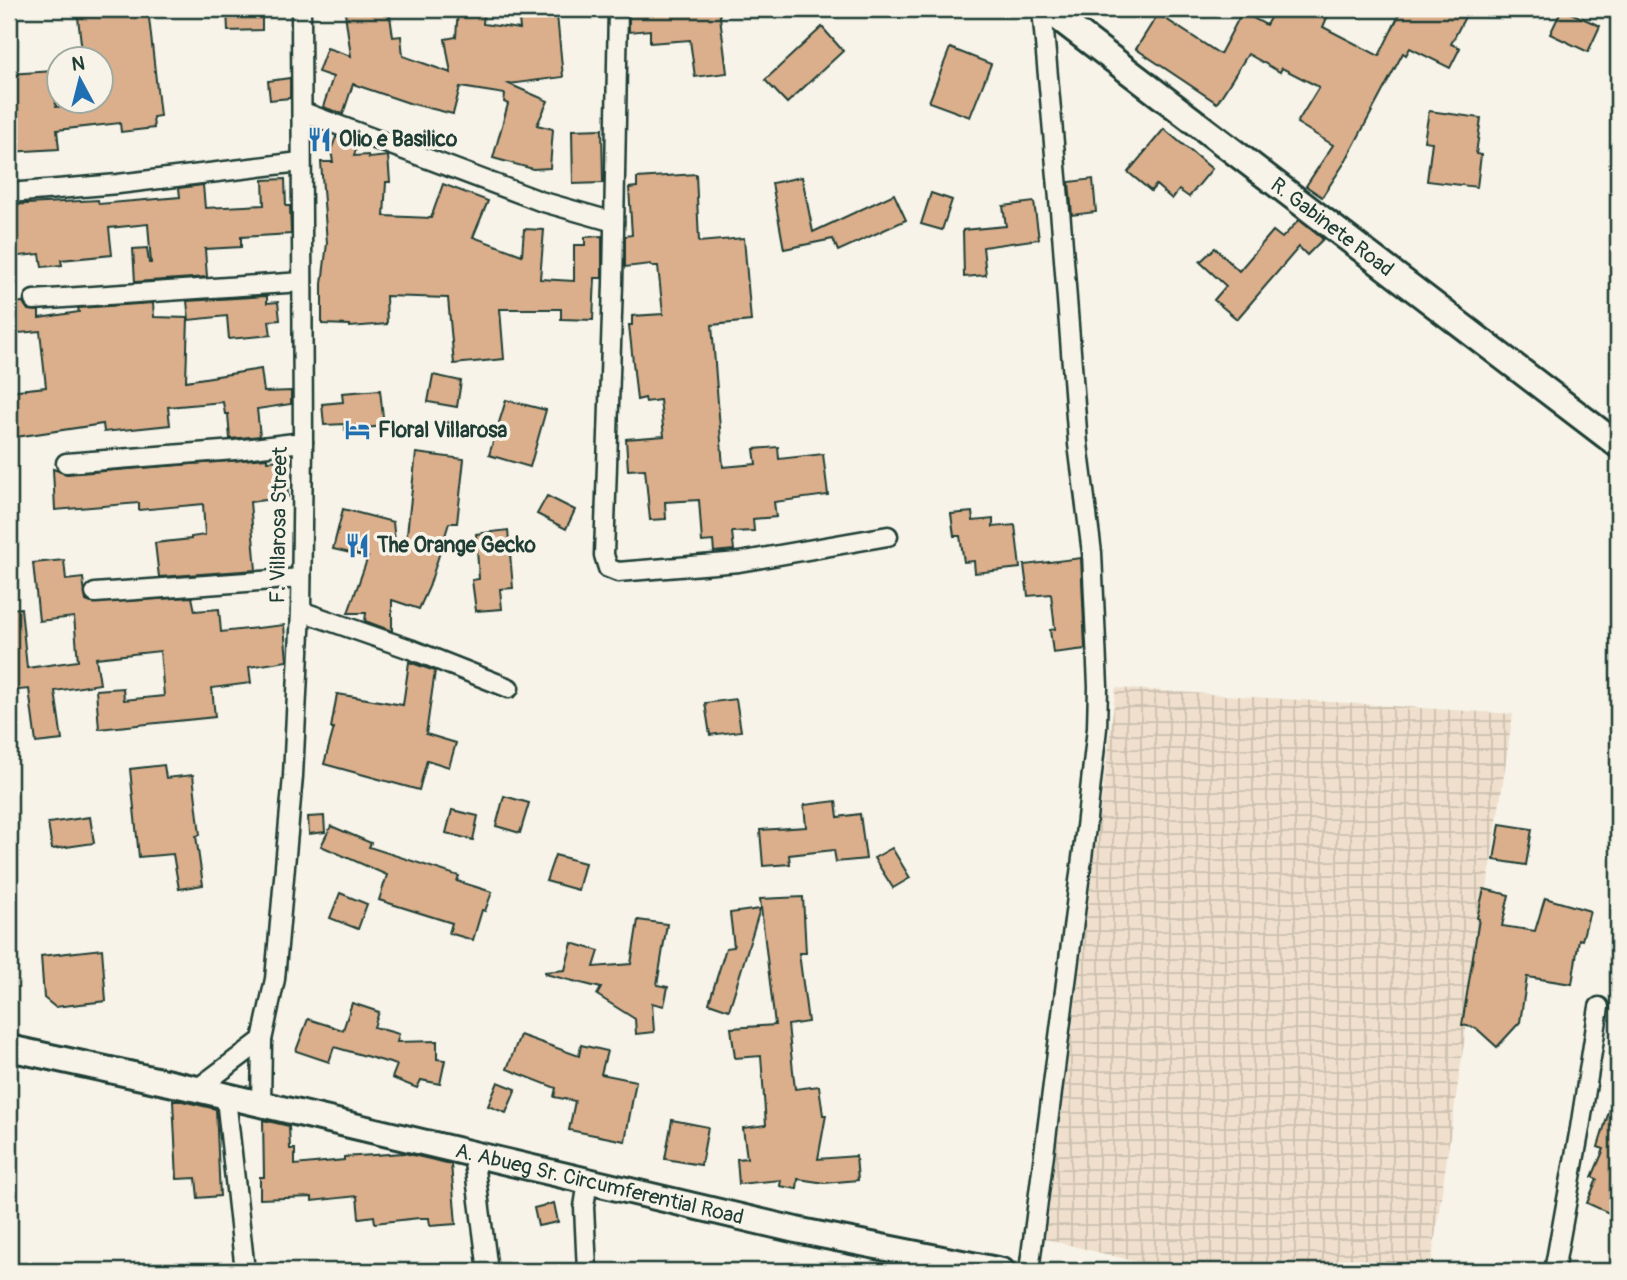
<svg xmlns="http://www.w3.org/2000/svg" width="1627" height="1280" viewBox="0 0 1627 1280" font-family="Pangolin,sans-serif">
<defs>
<pattern id="industrial-grid" width="8" height="8" patternUnits="userSpaceOnUse" patternTransform="scale(1.75)"><rect width="8" height="8" fill="#efdfcc"/><path d="M0 4h8M4 0v8" fill="none" stroke="#ccc0b0"/></pattern>
</defs>
<rect width="100%" height="100%" fill="#f7f3e8"/>
<filter id="ink" filterUnits="userSpaceOnUse"><feTurbulence type="fractalNoise" baseFrequency=".0143" numOctaves="2"/><feDisplacementMap in="SourceGraphic" scale="14" xChannelSelector="R" yChannelSelector="G"/><feConvolveMatrix kernelMatrix="1 2 1 2 8 2 1 2 1" color-interpolation-filters="sRGB"/></filter>
<g filter="url(#ink)">
<polygon fill="url(#industrial-grid)" points="1116,688 1513,714 1430,1271 1174,1271 1045,1239"/>
<g fill="#dbaf8c" stroke="#1f3d34" stroke-width="2">
<polygon points="77,9 148,9 160,116 153,117 154,128 121,132 120,123 57,130 59,149 9,152 9,74 54,71 56,107 102,102 102,60 83,60"/>
<polygon points="227,9 262,9 262,30 228,31"/>
<polygon points="389,9 393,37 401,36 403,56 451,73 445,39 456,37 458,9 484,9 483,24 520,29 519,19 557,15 563,77 509,84 548,101 537,125 553,129 550,168 533,169 493,158 508,104 504,102 505,94 460,87 453,114 409,103 353,84 343,114 323,107 333,77 318,72 327,48 351,56 345,13"/>
<polygon points="629,9 719,9 727,73 695,77 690,40 650,43 650,30 629,32"/>
<polygon points="1275,9 1320,9 1329,13 1323,27 1379,56 1402,9 1469,9 1451,44 1460,48 1450,68 1410,48 1406,55 1403,53 1345,162 1322,197 1306,186 1333,145 1297,123 1319,87 1282,68 1280,72 1248,54 1217,103 1136,49 1158,14 1220,54 1242,12 1266,25"/>
<polygon points="1562,9 1600,26 1588,52 1550,34"/>
<polygon points="822,27 843,51 787,103 765,80"/>
<polygon points="950,48 991,64 970,117 929,102"/>
<polygon points="290,78 290,98 270,100 268,81"/>
<polygon points="1429,111 1481,118 1476,154 1481,155 1477,187 1427,181 1432,142 1424,141"/>
<polygon points="602,129 603,183 573,184 572,130"/>
<polygon points="1164,129 1212,169 1189,197 1179,190 1172,199 1156,185 1151,191 1128,172"/>
<polygon points="336,137 357,145 354,156 368,155 369,158 388,156 390,182 386,182 384,216 431,218 443,184 488,201 473,237 522,255 524,229 544,230 540,279 574,281 574,245 585,245 585,237 602,236 602,278 595,278 593,320 561,319 561,309 500,309 504,359 454,364 448,298 386,296 387,324 350,327 350,325 322,324 322,284 327,243 321,162 333,162 331,150"/>
<polygon points="696,174 699,242 744,238 751,321 712,325 723,467 756,464 754,449 778,447 779,459 823,454 828,495 774,502 776,517 753,519 754,531 732,532 734,550 714,552 713,541 702,542 699,500 665,502 666,519 650,520 645,469 628,470 626,439 664,436 660,400 646,402 645,398 637,400 629,325 632,325 632,316 663,314 658,266 651,266 651,264 625,267 625,236 632,235 629,188 637,187 637,178"/>
<polygon points="802,177 813,232 894,194 906,220 838,251 833,239 784,249 772,183"/>
<polygon points="285,179 286,206 290,206 291,234 241,237 241,247 205,249 207,277 135,282 133,249 147,248 149,263 151,263 148,224 109,228 112,255 61,260 62,265 42,267 40,254 9,257 9,205 98,200 99,204 180,197 179,188 203,185 205,208 264,205 263,180"/>
<polygon points="1093,179 1096,212 1072,215 1069,182"/>
<polygon points="931,193 952,200 942,230 921,224"/>
<polygon points="1034,202 1039,239 983,247 986,275 964,277 963,230 1006,226 1003,206"/>
<polygon points="1299,220 1323,239 1307,255 1299,247 1237,319 1214,300 1226,286 1200,262 1215,248 1239,271 1273,231 1282,238"/>
<polygon points="267,296 267,303 278,302 280,320 269,321 271,335 229,339 227,316 189,320 187,301"/>
<polygon points="23,302 28,310 39,311 39,318 79,312 78,308 153,303 154,317 188,318 186,381 261,369 264,392 291,391 291,404 257,409 260,436 230,439 228,414 225,414 223,402 168,407 170,425 104,432 103,424 9,438 9,391 46,387 40,331 9,334 9,303"/>
<polygon points="433,375 461,381 457,407 428,402"/>
<polygon points="380,390 384,426 345,430 345,424 324,425 322,404 343,402 342,393"/>
<polygon points="506,400 546,410 530,467 489,455"/>
<polygon points="416,453 464,459 457,523 449,523 429,587 419,609 392,600 392,631 365,621 366,613 348,613 368,557 333,549 343,509 393,522 396,552 405,552"/>
<polygon points="267,458 267,461 286,460 288,497 250,502 256,570 159,577 155,543 191,539 191,537 205,535 203,504 139,510 139,503 55,510 53,469 67,474"/>
<polygon points="547,496 575,510 566,529 537,514"/>
<polygon points="972,512 973,521 993,519 993,527 1015,525 1020,568 975,573 974,561 964,562 960,536 954,536 951,514"/>
<polygon points="508,530 513,588 500,589 502,609 476,611 472,580 479,579 476,534"/>
<polygon points="1081,558 1085,649 1053,653 1050,630 1055,629 1051,594 1028,596 1024,565"/>
<polygon points="64,560 66,580 83,578 86,601 91,603 192,597 195,611 219,609 221,632 284,625 287,661 249,667 251,683 212,688 215,717 99,729 96,690 123,688 124,700 164,696 160,651 96,658 100,684 55,691 62,740 36,743 29,689 9,691 9,609 21,608 27,668 78,661 74,617 39,621 33,563"/>
<polygon points="409,662 435,671 426,734 456,743 449,767 427,760 419,790 324,764 334,728 331,728 337,694 403,705"/>
<polygon points="736,699 741,731 710,735 705,703"/>
<polygon points="164,765 166,778 193,775 200,835 196,836 203,885 179,889 173,854 139,857 130,769"/>
<polygon points="504,796 529,803 520,833 496,826"/>
<polygon points="836,801 838,817 860,814 866,859 836,862 834,850 789,855 790,864 763,866 760,830 806,827 804,805"/>
<polygon points="452,810 478,816 473,840 446,833"/>
<polygon points="324,816 325,832 309,834 308,817"/>
<polygon points="90,817 94,843 52,849 48,823"/>
<polygon points="1500,824 1532,829 1526,865 1494,860"/>
<polygon points="331,826 371,843 369,847 459,876 457,881 492,892 485,911 482,910 473,940 449,933 452,923 379,900 387,875 321,846"/>
<polygon points="892,848 910,878 893,888 874,858"/>
<polygon points="555,855 585,863 578,890 546,881"/>
<polygon points="1484,889 1509,895 1502,926 1535,931 1545,898 1590,911 1582,940 1579,939 1572,984 1527,977 1520,1022 1497,1047 1476,1028 1462,1025 1479,919 1477,918"/>
<polygon points="340,893 367,904 358,929 330,918"/>
<polygon points="803,897 806,953 799,953 808,1022 788,1025 795,1089 819,1086 823,1115 826,1115 818,1159 856,1156 858,1180 825,1183 798,1179 797,1189 780,1186 781,1180 739,1184 737,1159 747,1158 743,1128 766,1125 761,1056 735,1058 731,1028 775,1025 760,899"/>
<polygon points="760,909 729,1010 709,1003 726,948 734,947 730,913"/>
<polygon points="638,920 667,924 657,985 668,987 664,1006 652,1003 654,1032 636,1034 635,1019 597,995 601,988 545,974 545,972 565,970 572,943 599,951 594,967 631,964"/>
<polygon points="102,949 106,1001 55,1007 44,998 41,956"/>
<polygon points="352,1003 379,1012 374,1027 399,1034 397,1042 437,1041 437,1059 445,1060 440,1084 421,1080 417,1088 392,1078 397,1065 334,1047 329,1062 296,1051 308,1019 343,1030"/>
<polygon points="520,1035 579,1056 581,1045 607,1051 601,1074 636,1081 625,1141 569,1130 575,1101 554,1097 556,1088 507,1069"/>
<polygon points="498,1082 516,1089 506,1113 488,1106"/>
<polygon points="1614,1095 1618,1096 1618,1198 1611,1214 1587,1203 1597,1179 1592,1177 1604,1149 1598,1147"/>
<polygon points="173,1101 182,1101 216,1109 220,1196 198,1198 196,1178 177,1179"/>
<polygon points="263,1120 289,1126 290,1149 295,1149 295,1165 344,1160 344,1157 404,1153 451,1164 456,1224 430,1226 429,1218 419,1218 375,1223 374,1216 359,1218 357,1196 312,1201 312,1197 260,1199 260,1177 264,1177"/>
<polygon points="672,1120 708,1127 701,1165 665,1159"/>
<polygon points="554,1203 558,1222 538,1226 534,1208"/>
</g>
<g fill="none" stroke-linecap="round" stroke-linejoin="round">
<defs>
<g id="street">
<polyline points="618,9 613,284 604,555 608,568 618,572 739,562 888,536"/>
<polyline points="303,112 540,201 614,222"/>
<polyline points="9,193 118,184 300,162"/>
<polyline points="34,300 302,282"/>
<polyline points="66,463 235,450 303,442"/>
<polyline points="95,593 301,578"/>
<polyline points="301,611 410,649 509,688"/>
<polyline points="197,1089 262,1040"/>
<polyline points="226,1098 245,1271"/>
<polyline points="261,1106 262,1040 275,979 293,776 301,611 303,442 301,9"/>
<polyline points="473,1154 488,1271"/>
<polyline points="587,1271 584,1207 588,1181"/>
<polyline points="1029,1271 1086,827 1097,728 1098,687 1092,553 1078,444 1062,233 1042,9"/>
<polyline points="1554,1271 1580,1128 1599,1007"/>
</g>
<g id="secondary">
<path id="s1" d="M1047,9L1618,445"/>
<path id="s2" d="M9,1048L197,1089L796,1230L1002,1271"/>
</g>
</defs>
<use href="#street" stroke="#1f3d34" stroke-width="23"/>
<use href="#secondary" stroke="#1f3d34" stroke-width="30"/>
<use href="#street" stroke="#f7f3e8" stroke-width="18"/>
<use href="#secondary" stroke="#f7f3e8" stroke-width="24"/>
</g>
</g>
<defs>
<symbol id="restaurant-bare" viewBox="-9 -9 18 18"><path d="M-5-6h1v4h1v-4h1v4h1v-4h1v5L-1.5 .5V6h-2V.5L-5-1ZM5-6V6H3V1.5H1.5Q1.5-4 5-6Z" fill="#1f6fb2" stroke="#f7f3e8" stroke-width="2.5" paint-order="stroke"/></symbol>
<symbol id="hotel-bare" viewBox="-9 -9 18 18"><path d="M-6-4.5h1.5V1H6V5H4.5V3h-9V5H-6ZM-4 0a1.8 1.8 0 1 1 3.6 0ZM.5 0V-2.5h3Q6-2.5 6 0Z" fill="#1f6fb2" stroke="#f7f3e8" stroke-width="2.5" paint-order="stroke"/></symbol>
</defs>
<g fill-rule="evenodd">
<use href="#restaurant-bare" x="302" y="122" width="35" height="35"/>
<use href="#hotel-bare" x="340" y="412" width="35" height="35"/>
<use href="#restaurant-bare" x="340" y="528" width="35" height="35"/>
</g>
<g text-anchor="middle" dominant-baseline="central" stroke-width="7" stroke-linejoin="round" paint-order="stroke">
<g font-size="21" font-weight="bold" fill="#1f3d34" stroke="#f7f3e8" text-anchor="start">
<text x="339" y="139">Olio e Basilico</text>
<text x="378" y="430">Floral Villarosa</text>
<text x="377" y="545">The Orange Gecko</text>
</g>
<g font-size="21" fill="#1f3d34" stroke="#f7f3e8">
<text stroke="none"><textPath href="#s1" startOffset="359">R. Gabinete Road</textPath></text>
<text transform="translate(279 525) rotate(-89)">F. Villarosa Street</text>
<text stroke="none"><textPath href="#s2" startOffset="606">A. Abueg Sr. Circumferential Road</textPath></text>
</g>
</g>
<rect width="1627" height="1280" fill="none" stroke="#f7f3e8" stroke-width="35"/>
<rect x="18" y="18" width="1592" height="1245" fill="none" stroke="#1f3d34" stroke-width="2.5" filter="url(#ink)"/>
<g transform="translate(80 80) rotate(353)"><circle r="33" fill="#f7f3e8" stroke="#a1aaa0" stroke-width="2"/>
<path d="M0-5L12 26L0 18L-12 26Z" fill="#1f6fb2"/>
<text y="-10" font-size="19" font-weight="bold" text-anchor="middle" fill="#1f3d34">N</text>
</g>
</svg>
